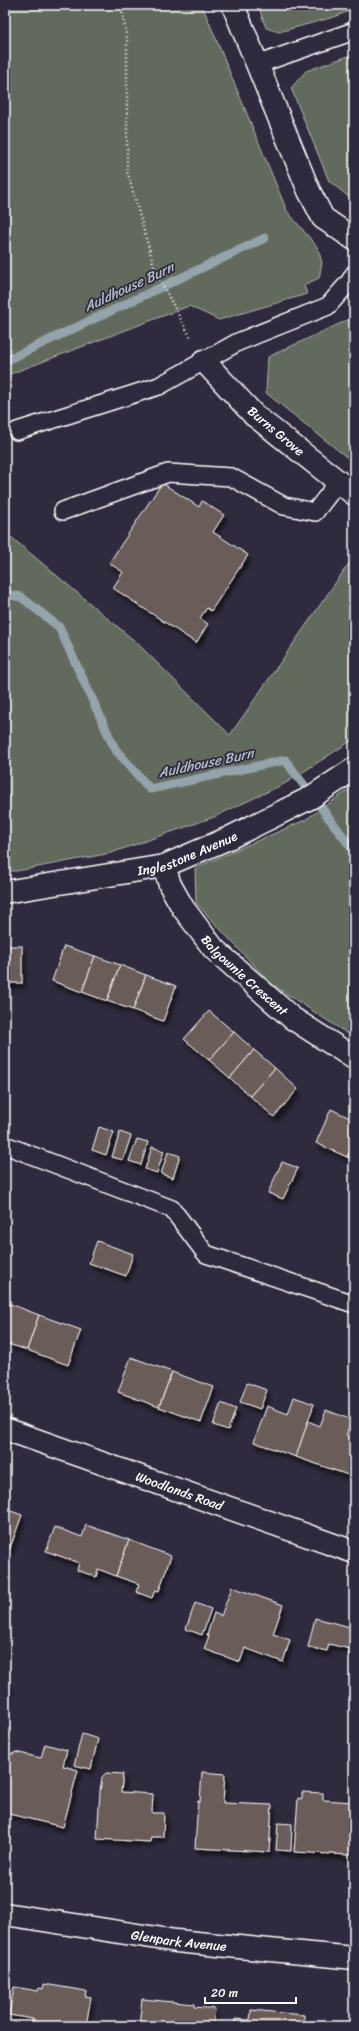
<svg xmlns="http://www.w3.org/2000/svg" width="359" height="2031" viewBox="0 0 359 2031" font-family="Sriracha,sans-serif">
<defs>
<filter id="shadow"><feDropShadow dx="2.5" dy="4.5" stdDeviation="2" flood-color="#0009"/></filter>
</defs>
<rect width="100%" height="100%" fill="#2f2a3d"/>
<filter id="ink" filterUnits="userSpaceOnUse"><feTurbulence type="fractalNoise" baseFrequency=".025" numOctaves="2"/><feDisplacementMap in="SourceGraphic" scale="8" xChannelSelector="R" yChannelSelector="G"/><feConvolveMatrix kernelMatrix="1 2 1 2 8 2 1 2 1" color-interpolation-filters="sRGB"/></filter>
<g filter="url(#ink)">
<g fill="#626a5d" stroke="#b0b4ae">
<polygon points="5,5 202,5 287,211 318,248 322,263 319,278 304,285 307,294 219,320 189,306 5,376"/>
<polygon points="258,5 354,5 354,9 334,17 279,32 266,28"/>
<polygon points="354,54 354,201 329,181 291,88 306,71"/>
<polygon points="354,317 354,463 266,393 268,357"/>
<polygon points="5,532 137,643 230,735 354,556 354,739 286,783 214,817 111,853 17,871 5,871"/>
<polygon points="354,786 354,1038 270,983 196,903 195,868 305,820"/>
</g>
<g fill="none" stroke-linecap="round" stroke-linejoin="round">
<g stroke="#94a3ac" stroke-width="9">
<polyline points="5,361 265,238"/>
<polyline points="5,594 21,597 59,627 115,749 150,789 285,760 354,851"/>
</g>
</g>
<g fill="#6b5b58" stroke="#fff" filter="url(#shadow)">
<polygon points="162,483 199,507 202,501 224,515 213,532 248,555 211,611 207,608 200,618 208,624 196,643 113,588 123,572 109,563"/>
<rect x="5" y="946" width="17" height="37"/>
<polygon points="64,946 95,956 82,992 52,981"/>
<polygon points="95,956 120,965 107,1001 82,992"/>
<polygon points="120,965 146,975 133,1010 107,1001"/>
<polygon points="146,975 176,986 163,1021 133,1010"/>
<polygon points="209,1011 234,1032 209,1060 184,1039"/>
<polygon points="234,1032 254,1050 230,1078 209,1060"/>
<polygon points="254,1050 275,1068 250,1096 230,1078"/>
<polygon points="275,1068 298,1089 274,1117 250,1096"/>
<polygon points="331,1109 354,1120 354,1142 347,1157 316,1143"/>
<polygon points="99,1127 114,1132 106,1155 92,1150"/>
<polygon points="120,1132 131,1136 123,1160 112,1157"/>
<polygon points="137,1139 148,1142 141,1165 129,1161"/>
<polygon points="354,1142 354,1160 347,1157"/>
<polygon points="152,1147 164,1151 157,1173 145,1169"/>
<polygon points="168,1152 180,1156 173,1178 161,1174"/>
<polygon points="282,1162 298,1168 283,1199 268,1193"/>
<polygon points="97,1241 133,1254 126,1276 89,1263"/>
<polygon points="5,1302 39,1315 27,1350 5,1343"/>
<polygon points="39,1315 81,1330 68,1365 27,1350"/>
<polygon points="131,1357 172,1372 159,1407 118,1392"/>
<polygon points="172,1372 214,1387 201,1422 159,1407"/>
<polygon points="247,1383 267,1390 260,1409 240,1402"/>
<polygon points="294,1397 314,1404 296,1457 254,1442 267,1406 288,1414"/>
<polygon points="221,1403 236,1409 228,1430 213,1425"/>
<polygon points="326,1410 352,1420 346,1435 354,1437 354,1477 296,1457 308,1421 320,1426"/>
<polygon points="5,1509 22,1515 9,1551 5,1550"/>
<polygon points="86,1525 129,1540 116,1576 98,1569 96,1577 77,1570 79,1563 46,1551 55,1527 82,1537"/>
<polygon points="129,1540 171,1556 159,1591 155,1590 152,1598 136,1592 139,1584 116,1576"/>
<polygon points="232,1587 283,1605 273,1634 290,1640 283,1662 245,1648 240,1662 204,1649 209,1636 207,1635 214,1613 221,1616"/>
<polygon points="195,1603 211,1609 202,1635 186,1629"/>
<polygon points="315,1618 354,1628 354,1657 348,1656 350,1649 329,1644 327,1651 308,1647"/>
<polygon points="5,1684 10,1686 5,1702"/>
<polygon points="82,1734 98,1739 91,1769 74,1765"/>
<polygon points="45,1744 67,1750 63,1766 78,1770 63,1827 5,1813 5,1761 7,1753 14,1754 15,1752 41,1758"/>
<polygon points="202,1772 225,1774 223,1803 272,1805 269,1852 195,1848 198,1801 200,1802"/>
<polygon points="106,1773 123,1774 121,1792 153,1794 152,1813 164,1813 163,1837 151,1837 150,1842 97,1839 100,1791 102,1777"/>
<polygon points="302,1792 323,1793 323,1800 353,1802 354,1825 351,1824 350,1840 354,1844 354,1851 349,1855 294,1852 298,1798 302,1799"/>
<polygon points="278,1823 292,1824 291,1851 276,1850"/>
<polygon points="44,1984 86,1991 85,1996 91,1997 86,2026 32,2026 33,2019 9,2015 14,1987 38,1991 39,1988 43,1989"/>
<polygon points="142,1999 194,2004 194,2007 215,2009 213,2026 139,2026"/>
<polygon points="251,2010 304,2015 304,2022 320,2023 320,2026 234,2026 235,2019 250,2020"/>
</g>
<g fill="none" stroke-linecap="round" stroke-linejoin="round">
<defs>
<g id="service">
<polyline points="256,65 354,31"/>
<polyline points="17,431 159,386 238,342 328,306 350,281 354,274"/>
<polyline points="63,511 168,473 231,477 284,506 315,512 339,481"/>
<polyline points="5,1145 172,1209 206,1254 354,1304"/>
</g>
<polyline id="pedestrian" points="204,361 254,415"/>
<g id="minor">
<polyline points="233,5 309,191 323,218 354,239"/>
<polyline points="254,415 354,494"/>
<path id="s1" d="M164,866L170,885L183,908L214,949L292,1018L354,1058"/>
<path id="s2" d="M5,892L164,866L229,838L310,798L354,769"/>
<path id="s3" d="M5,1429L354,1552"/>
<path id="s4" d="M5,1914L176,1941L354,1958"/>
</g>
</defs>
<use href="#service" stroke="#fff" stroke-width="20"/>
<use href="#pedestrian" stroke="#fff" stroke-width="25"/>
<use href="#minor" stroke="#fff" stroke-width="25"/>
<polyline stroke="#fff" stroke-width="2.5" stroke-dasharray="1 3" stroke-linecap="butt" points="121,5 127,39 127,171 156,273 191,338"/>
<use href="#service" stroke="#2f2a3d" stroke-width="17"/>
<use href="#pedestrian" stroke="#2f2a3d" stroke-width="22"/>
<use href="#minor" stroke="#2f2a3d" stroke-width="22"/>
</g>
</g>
<g text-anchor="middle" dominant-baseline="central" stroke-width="3.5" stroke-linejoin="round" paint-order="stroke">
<g font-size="13" fill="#fff" stroke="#2f2a3d">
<text transform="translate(276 431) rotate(40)">Burns Grove</text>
<text stroke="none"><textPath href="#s2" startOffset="187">Inglestone Avenue</textPath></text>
<text stroke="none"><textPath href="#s1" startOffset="138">Balgownie Crescent</textPath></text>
<text stroke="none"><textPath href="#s3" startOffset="185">Woodlands Road</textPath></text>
<text stroke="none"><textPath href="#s4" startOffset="176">Glenpark Avenue</textPath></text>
</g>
<g font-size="14" font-style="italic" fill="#afbac1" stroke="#2f2a3d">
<text transform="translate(129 287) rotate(-25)">Auldhouse Burn</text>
<text transform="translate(206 763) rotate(-12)">Auldhouse Burn</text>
</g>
</g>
<rect width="359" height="2031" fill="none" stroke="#2f2a3d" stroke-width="20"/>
<rect x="10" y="10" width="339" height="2011" fill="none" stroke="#fff" stroke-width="1.5" filter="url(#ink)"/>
<path d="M205 1997v6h91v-6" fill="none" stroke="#ffffff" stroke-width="2"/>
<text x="211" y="1997" font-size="12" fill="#ffffff" stroke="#2f2a3d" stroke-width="3" paint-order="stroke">20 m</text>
</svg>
